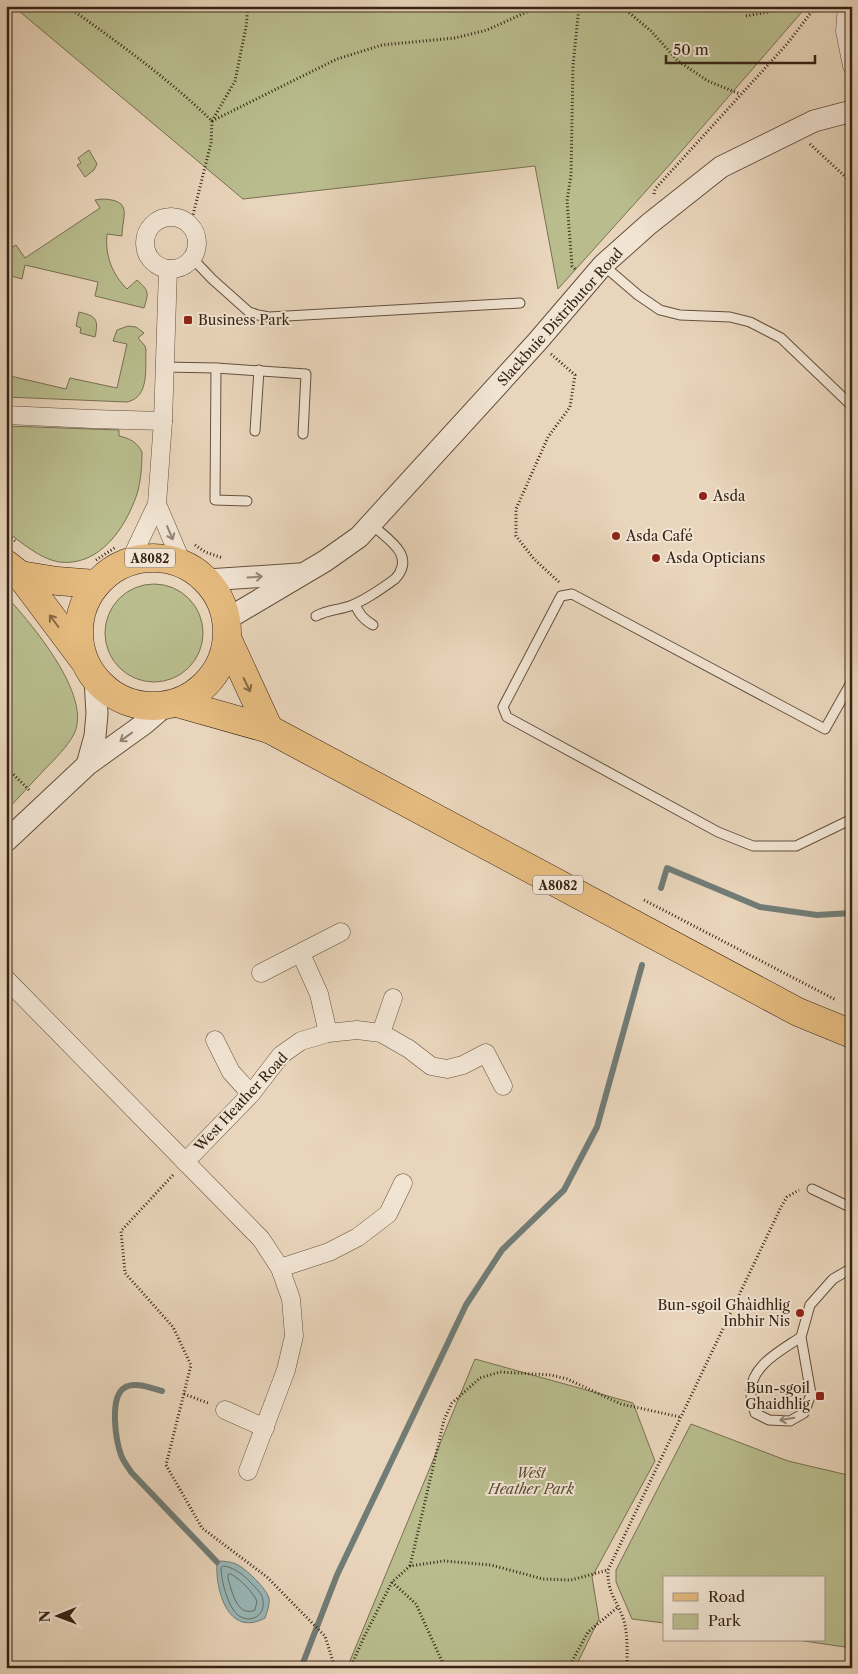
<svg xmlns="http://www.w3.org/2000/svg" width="858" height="1674" viewBox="0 0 858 1674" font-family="'Libre Caslon Text',serif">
<rect width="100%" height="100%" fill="#e9d5bb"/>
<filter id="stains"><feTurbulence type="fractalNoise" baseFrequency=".004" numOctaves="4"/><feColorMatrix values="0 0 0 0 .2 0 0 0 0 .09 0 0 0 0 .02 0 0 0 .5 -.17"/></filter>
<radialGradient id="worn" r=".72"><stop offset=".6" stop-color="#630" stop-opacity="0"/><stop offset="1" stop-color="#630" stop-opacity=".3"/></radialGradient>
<g fill="#b9bd8e" stroke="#787052">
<polygon points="13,6 807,6 672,162 558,289 535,166 243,199"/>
<polygon points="89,150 97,164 94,170 85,177 77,165 81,163 78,158"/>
<path d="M102,199C134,200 122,216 122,236L107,234C105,256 112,274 127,289L137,280C149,291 149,292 144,308L95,296L98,282L25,265L22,279L7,275L6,251L16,245L25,258L100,208L95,200Z"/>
<path d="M79,312C96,316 99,319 95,337L80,333L81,328L76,326Z"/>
<path d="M128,326L136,327L144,333L138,338L145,346L146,350C145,368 150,397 127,402L6,397V375L66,389L70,378L117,388L127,344L113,341L117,330Z"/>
<path d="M6,426L119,430V436C129,438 137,442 142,452C142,465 141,481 137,494C126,527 100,567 59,562C40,559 21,542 6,531Z"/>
<circle cx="154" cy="633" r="49"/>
<path d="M6,596C31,623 93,696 74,734C67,747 56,758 45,769C32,783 19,797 6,811Z"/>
<polygon points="475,1359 633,1403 655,1461 592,1577 599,1619 575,1668 347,1668"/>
<polygon points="691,1424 788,1461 852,1476 852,1648 797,1640 824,1640 824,1578 664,1578 664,1623 632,1619 616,1582 616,1570"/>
</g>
<path fill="#99b7b7" stroke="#717c76" d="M222,1561C228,1562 233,1562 238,1565C247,1570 266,1588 269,1598C270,1604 267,1612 265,1618C228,1638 215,1590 217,1562Z"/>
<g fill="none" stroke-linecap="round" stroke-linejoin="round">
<g stroke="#686e66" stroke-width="1">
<path d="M224,1566C236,1568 245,1576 253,1585C257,1589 263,1595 263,1601C265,1614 253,1623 241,1617C229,1612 221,1581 221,1568Z"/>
<path d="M231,1574C242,1581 251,1590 257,1601L255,1610C237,1618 232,1591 228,1579V1575Z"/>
</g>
<g stroke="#717c76" stroke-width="6">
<polyline points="661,888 667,868 760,907 817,915 852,913"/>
<path d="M162,1391C151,1388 134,1381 124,1388C109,1398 116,1441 121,1455C123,1461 128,1467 131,1472L217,1562"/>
<polyline points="301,1668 337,1575 466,1305 502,1250 564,1190 597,1127 642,965"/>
</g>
<defs>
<g id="service">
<polyline points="192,258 212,279 249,312 258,315 269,317 520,303"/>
<polyline points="603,265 638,295 660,310 680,315 730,317 750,322 781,338 852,406"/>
<polyline points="164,367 216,368 306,374 303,434"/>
<polyline points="216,368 215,500 247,501"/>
<polyline points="255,431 259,370"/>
<path d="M355,604C359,614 363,619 373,625"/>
<path d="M316,616C327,610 338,610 350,606C366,600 381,589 395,579C417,555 387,539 371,524"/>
<polyline points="852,681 825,729 572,594 561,596 503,707 507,717 718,832 753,846 796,846 852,819"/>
<polyline points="812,1189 852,1208"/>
<path d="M801,1337C782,1350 749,1366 751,1394C751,1400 754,1407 755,1413L769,1420L790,1421L804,1413L811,1394L801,1337L810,1305L833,1279L852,1268"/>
</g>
<g id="minor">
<polyline points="847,6 845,31 852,66"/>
<circle cx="171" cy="243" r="26"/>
<polyline points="6,415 92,419 163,421"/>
<polyline points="157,504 182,563"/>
<polyline points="130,561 157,504 163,421 168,269"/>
<polyline points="301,954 319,994 328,1033"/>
<polyline points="261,973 341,932"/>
<polyline points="6,979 261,1239 280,1268 291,1299 294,1336 286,1370 248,1471"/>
<polyline points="381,1033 393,998"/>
<polyline points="215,1040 231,1072 251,1094"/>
<polyline points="185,1162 251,1094 281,1055 301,1041 328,1033 357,1030 381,1033 409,1049 431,1066 447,1069 463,1065 486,1053 503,1086"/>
<polyline points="280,1268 329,1252 358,1237 388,1214 403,1183"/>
<polyline points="225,1410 265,1428"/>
</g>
<g id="tertiary">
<polyline points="207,580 299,574"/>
<polyline points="227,619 325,561 359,537 537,342 603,265 649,224 721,167 814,121 852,111"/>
<polyline points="87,765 95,736 97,714 95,679"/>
<polyline points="6,841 87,765 144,724 165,706"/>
</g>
<g id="primary">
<circle cx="153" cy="632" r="74"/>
<polyline points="6,564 20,575 83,659"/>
<polyline points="20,575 57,581 96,584"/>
<polyline points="228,640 269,729"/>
<polyline points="177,703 269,729 798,1012 852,1034"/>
</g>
</defs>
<use href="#service" stroke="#63503e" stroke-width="11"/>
<use href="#minor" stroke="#63503e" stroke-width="19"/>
<use href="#tertiary" stroke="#63503e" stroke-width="23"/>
<use href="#primary" stroke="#362415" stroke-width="29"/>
<g stroke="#362415" stroke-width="3" stroke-dasharray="1 2.5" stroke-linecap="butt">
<path d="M67,6C117,42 168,78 212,121L211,143L190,227"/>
<polyline points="621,6 651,31 678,61 708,81 740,94"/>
<polyline points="746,16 773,11 787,6"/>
<polyline points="212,121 337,59 382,45 455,38 487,30 540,6"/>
<polyline points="212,121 235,81 246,27 248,6"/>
<polyline points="810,144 852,183"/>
<polyline points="654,194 655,189 787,44 816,6"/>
<polyline points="575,269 572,266 567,201 571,175 573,66 579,6"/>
<polyline points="551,354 575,375 570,407 548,437 516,509 516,536 534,559 559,582"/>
<polyline points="6,534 15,541"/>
<polyline points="195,545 205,552 223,558"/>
<polyline points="96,560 116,547"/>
<polyline points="6,767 30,791"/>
<polyline points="644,900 836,1000"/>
<polyline points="173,1175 121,1231 125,1273 173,1327 191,1365 166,1465 202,1528 267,1577 325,1636 335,1668"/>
<polyline points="184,1394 208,1403"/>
<polyline points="410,1566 444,1420 452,1403 480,1378 500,1372 551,1375 567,1379 621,1404 680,1417"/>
<polyline points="392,1582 416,1604 445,1668"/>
<polyline points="350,1668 365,1635 392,1582 410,1566 444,1561 491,1565 543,1579 571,1580 608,1570"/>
<polyline points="570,1668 571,1663 588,1632 618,1607"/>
<path d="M627,1668C627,1652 628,1636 624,1621C618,1601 607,1594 608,1570L781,1207L787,1197L799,1190"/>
</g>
<use href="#service" stroke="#f1e4d3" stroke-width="9"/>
<use href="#minor" stroke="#f1e4d3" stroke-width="18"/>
<use href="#tertiary" stroke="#f1e4d3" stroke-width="21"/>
<use href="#primary" stroke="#e4ba7e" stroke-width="28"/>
</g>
<defs><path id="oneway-shaft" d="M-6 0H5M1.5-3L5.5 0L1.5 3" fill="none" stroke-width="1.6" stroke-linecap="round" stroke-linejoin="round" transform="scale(1.25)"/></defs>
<g stroke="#948474">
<use href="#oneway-shaft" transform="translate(170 533) rotate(67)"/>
<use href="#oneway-shaft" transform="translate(255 577) rotate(-4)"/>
<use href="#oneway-shaft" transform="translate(126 737) rotate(144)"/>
<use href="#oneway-shaft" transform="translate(787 1419) rotate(171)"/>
</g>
<g stroke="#846844">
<use href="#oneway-shaft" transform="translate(54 621) rotate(-127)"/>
<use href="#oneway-shaft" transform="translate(247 685) rotate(64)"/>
</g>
<g fill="#8f2418" stroke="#f1e4d3" stroke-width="2">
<rect x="183" y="315" width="10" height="10" rx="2.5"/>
<circle cx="703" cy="496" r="5"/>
<circle cx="616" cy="536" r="5"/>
<circle cx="656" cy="558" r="5"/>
<circle cx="800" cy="1313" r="5"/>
<rect x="815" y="1391" width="10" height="10" rx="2.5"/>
</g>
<g text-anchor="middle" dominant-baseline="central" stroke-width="4" stroke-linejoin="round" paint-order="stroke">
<g fill="#f1e4d3" stroke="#6e5e4e" stroke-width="1">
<rect x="125" y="548.5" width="50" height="19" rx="4"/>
<rect x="533" y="875.5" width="50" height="19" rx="4"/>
</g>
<g font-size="12" font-weight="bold" fill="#362415">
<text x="150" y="558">A8082</text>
<text x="558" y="885">A8082</text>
</g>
<g font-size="14" fill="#362415" stroke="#f1e4d3">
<text transform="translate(560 317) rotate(-48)">Slackbuie Distributor Road</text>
<text transform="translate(241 1102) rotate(-47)">West Heather Road</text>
</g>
<g font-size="14" fill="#362415" stroke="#f1e4d3" text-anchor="start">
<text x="198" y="320">Business Park</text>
<text x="713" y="496">Asda</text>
<text x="626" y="536">Asda Café</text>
<text x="666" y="558">Asda Opticians</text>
<text x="790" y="1305" text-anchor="end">Bun-sgoil Ghàidhlig<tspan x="790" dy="16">Inbhir Nis</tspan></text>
<text x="810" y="1388" text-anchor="end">Bun-sgoil<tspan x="810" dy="16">Ghaidhlig</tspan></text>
</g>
<g font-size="14" font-style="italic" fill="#574a33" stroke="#f1e4d3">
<text x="531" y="1473">West<tspan x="531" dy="16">Heather Park</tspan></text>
</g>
</g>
<rect width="858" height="1674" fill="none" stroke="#e9d5bb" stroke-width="25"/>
<rect x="8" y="8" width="843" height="1659" fill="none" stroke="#362415" stroke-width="2.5"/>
<rect x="12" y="12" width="833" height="1649" fill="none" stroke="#362415"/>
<rect x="663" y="1576" width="162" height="65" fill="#f1e4d3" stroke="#a69787"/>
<rect x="673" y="1593" width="25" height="8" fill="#e4ba7e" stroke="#a69787"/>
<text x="708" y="1602" font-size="15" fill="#362415">Road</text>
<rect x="673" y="1614" width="25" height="15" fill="#b9bd8e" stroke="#a69787"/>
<text x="708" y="1626" font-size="15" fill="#362415">Park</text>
<g transform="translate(58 1616) rotate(269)" stroke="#f1e4d3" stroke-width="4" paint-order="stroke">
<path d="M0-4L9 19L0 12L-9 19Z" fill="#362415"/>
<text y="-8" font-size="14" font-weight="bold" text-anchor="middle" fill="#362415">N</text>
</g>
<path d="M666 55v8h149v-8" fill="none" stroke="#362415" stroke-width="2.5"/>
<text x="673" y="55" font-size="15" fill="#362415" stroke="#f1e4d3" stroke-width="4" paint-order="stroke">50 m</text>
<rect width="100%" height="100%" filter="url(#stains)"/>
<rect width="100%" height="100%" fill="url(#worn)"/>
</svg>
